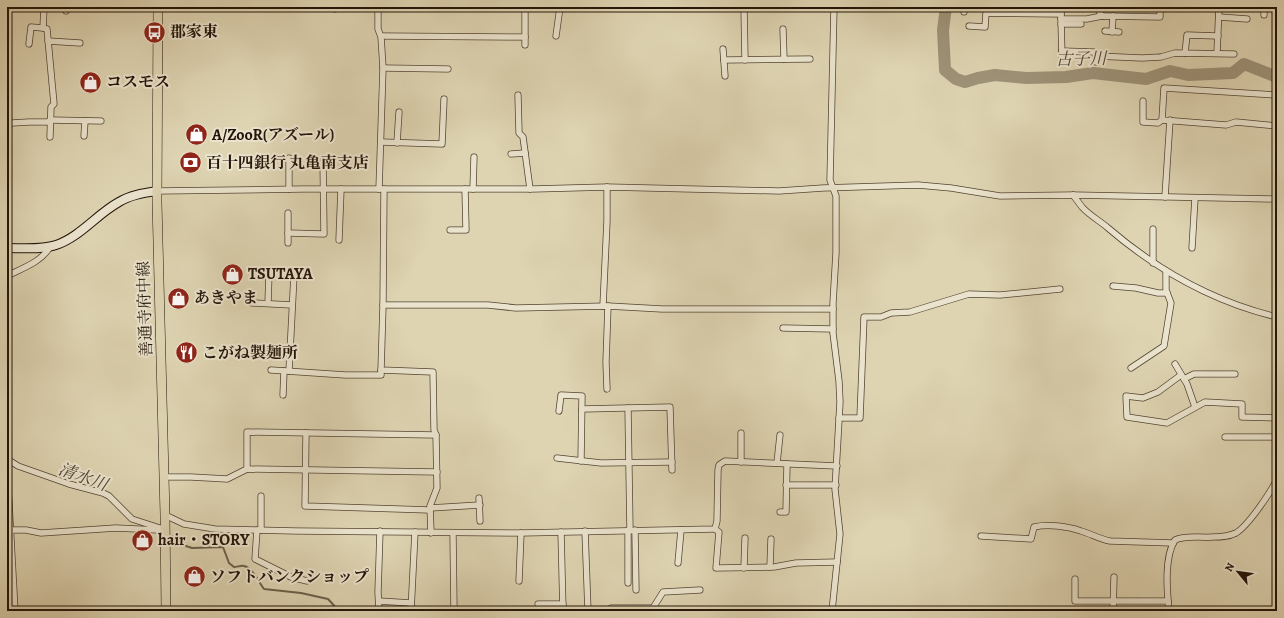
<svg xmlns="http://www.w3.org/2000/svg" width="1284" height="618" viewBox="0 0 1284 618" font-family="Alegreya,'Noto Serif JP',serif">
<rect width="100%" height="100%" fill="#ded4b2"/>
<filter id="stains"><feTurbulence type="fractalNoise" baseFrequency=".005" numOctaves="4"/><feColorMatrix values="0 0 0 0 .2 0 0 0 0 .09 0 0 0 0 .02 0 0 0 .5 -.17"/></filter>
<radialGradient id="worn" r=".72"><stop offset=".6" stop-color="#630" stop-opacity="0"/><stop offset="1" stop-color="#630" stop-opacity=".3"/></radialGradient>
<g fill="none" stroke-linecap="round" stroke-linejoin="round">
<path stroke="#6d604c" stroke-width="2" d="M172,536L186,546L192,548L223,547L229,563L234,567C237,567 242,565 244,566C252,567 260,584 264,589L301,593L328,599L339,611"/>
<polyline stroke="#9e9379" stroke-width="12" points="946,7 943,30 945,70 956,79 965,82 978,78 995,75 1026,78 1066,77 1093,73 1146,79 1170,71 1188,75 1233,73 1244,64 1277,77"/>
<defs>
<g id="street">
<polyline points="44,7 43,28 47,29 54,104 51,107 50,137"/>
<polyline points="335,7 335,9"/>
<polyline points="378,7 378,29 381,37 383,68 379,189"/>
<polyline points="744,7 745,60"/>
<polyline points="1061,7 1061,19 1087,19 1102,16 1160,17 1160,7"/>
<polyline points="1101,7 1100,13 1102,16"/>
<polyline points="66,11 66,7"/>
<polyline points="964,12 964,7"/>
<polyline points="1264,15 1264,7"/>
<polyline points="1219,17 1247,19"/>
<polyline points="1061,19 1062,58"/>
<polyline points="1061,24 1081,24"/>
<polyline points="969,26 985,27 986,13 1061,14"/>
<polyline points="783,29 784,59"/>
<polyline points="1105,31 1119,32"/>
<polyline points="1112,32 1113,16"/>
<polyline points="381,36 525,37 525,7"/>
<polyline points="556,36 560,7"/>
<polyline points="525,37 525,45"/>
<polyline points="48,41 80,43"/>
<polyline points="29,44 31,27 43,28"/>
<polyline points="723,49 725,76"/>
<polyline points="1062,51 1094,52 1096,56 1096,62"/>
<polyline points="1185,53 1187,35 1218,36"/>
<polyline points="1217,53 1219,7"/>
<polyline points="1096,56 1142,58 1161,57 1175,53 1234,54"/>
<polyline points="724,60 810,59"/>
<polyline points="383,68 448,69"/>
<polyline points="518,95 519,133 523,137 530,189"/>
<polyline points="1277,96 1276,95 1164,88 1162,120 1226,125 1236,122 1277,126 1277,125"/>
<polyline points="1143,101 1143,122 1158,123 1162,120"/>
<polyline points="50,120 101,121"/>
<polyline points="12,123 29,122 50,122"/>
<polyline points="84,136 85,121"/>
<polyline points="381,142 442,144 444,99"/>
<polyline points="397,143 399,112"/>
<polyline points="511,154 525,153"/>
<polyline points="289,189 289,158"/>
<polyline points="384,189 383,305 381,370 433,372 434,430 436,435 437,488 430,506 431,533"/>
<polyline points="473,189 474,157"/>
<polyline points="157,191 303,189 533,189 607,187 779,191 823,188 918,185 951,188 1000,196 1073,195 1277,199"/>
<path d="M1073,195C1076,199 1079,203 1082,207C1089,215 1100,221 1108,228C1157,270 1214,302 1277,317"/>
<polyline points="1165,197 1170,120"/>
<polyline points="450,230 466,230 465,189"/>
<polyline points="288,233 324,234 323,160"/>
<polyline points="339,240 341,189"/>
<polyline points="288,243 288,213"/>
<polyline points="1192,248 1195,198"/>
<polyline points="1153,263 1153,229"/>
<path d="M7,276C23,268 41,262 50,247"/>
<polyline points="1113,286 1136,288 1158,293 1167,293"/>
<polyline points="252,303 292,305"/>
<polyline points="268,303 269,273 294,275 289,371"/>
<polyline points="383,305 488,305 516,308 608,306 662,309 833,309"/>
<polyline points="603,306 607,221 607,187"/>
<polyline points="783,328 833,329"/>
<polyline points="1175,364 1187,384 1195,407"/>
<polyline points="1131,368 1164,346 1171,303 1166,290 1166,271"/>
<polyline points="271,370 345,375 381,375 381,370"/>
<polyline points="1181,375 1158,392 1143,398 1126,396 1127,417 1167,423 1205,402 1242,404 1242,417 1277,418"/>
<polyline points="1184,379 1194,374 1235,374"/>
<polyline points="607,389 606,362 608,306"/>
<polyline points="283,395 284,371"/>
<polyline points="628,408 630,530"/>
<polyline points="582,409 670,407 672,470"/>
<polyline points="559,411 561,395 582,396 581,461"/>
<polyline points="839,418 860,418 864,317 881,317 891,313 910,312 969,294 1000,295 1060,289"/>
<polyline points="306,433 305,506 430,510"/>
<polyline points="1225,437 1277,437"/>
<polyline points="557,458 601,463 672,462"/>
<polyline points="7,459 18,466 69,484 103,493 109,496 132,519 166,530"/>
<polyline points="741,462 741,433"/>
<polyline points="777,463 780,435"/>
<polyline points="7,467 15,611"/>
<polyline points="247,469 247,432 436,435"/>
<polyline points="164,477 191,477 227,479 247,469 437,472"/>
<polyline points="786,485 836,485"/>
<polyline points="479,498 480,521"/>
<polyline points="430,508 480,505"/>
<polyline points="780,512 786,512 787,464"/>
<polyline points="165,515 184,524 215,529 296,531 521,533 715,529 717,521 718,470 719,465 725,461 837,466"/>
<polyline points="715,529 719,532 716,568 774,567 796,563 837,562"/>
<polyline points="7,530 26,530 41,533 116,528 158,530"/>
<polyline points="257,530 255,559 291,577 307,581"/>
<polyline points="261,530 261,496"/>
<polyline points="628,530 628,583"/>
<polyline points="635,530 636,590"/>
<polyline points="585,531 588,611"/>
<polyline points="561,532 563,611"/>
<polyline points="453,533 454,611"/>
<path d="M981,536L1031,539L1034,527C1048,524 1067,526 1081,531C1091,534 1100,539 1110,541L1173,543"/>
<polyline points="678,563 681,530"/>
<polyline points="770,567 771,539"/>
<polyline points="744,568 745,538"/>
<polyline points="1075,579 1075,601 1168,601"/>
<polyline points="519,581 521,533"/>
<polyline points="379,601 411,603"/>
<polyline points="538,604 563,604"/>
<polyline points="611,608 653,608"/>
<polyline points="379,611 378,592 380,531"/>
<polyline points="411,611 415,532"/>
<polyline points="653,611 653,608 663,592 700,590"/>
<polyline points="832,611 840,534 835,489 840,402 839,381 833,333 833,303 836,253 836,196 830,180 834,7"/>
<polyline points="1113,611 1114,577"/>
<path d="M1169,611C1167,591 1164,557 1175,540C1186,535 1199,538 1212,537C1220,537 1228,537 1236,533C1248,526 1271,492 1277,479"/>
</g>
<path id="secondary" d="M7,248C22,248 41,250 56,245C80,237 97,214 119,202C130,195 144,193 157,191"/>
<polyline id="primary" points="158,7 157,202 165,515 166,611"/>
</defs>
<use href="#street" stroke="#524433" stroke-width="7"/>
<use href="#secondary" stroke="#231409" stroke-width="10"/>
<use href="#primary" stroke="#231409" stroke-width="10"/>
<use href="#street" stroke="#eae3cd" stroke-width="5.5"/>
<use href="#secondary" stroke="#eae3cd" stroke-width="8"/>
<use href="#primary" stroke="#ded4b2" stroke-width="9"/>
</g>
<defs>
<symbol id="bus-disc" viewBox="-11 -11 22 22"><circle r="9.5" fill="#8f2418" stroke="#eae3cd"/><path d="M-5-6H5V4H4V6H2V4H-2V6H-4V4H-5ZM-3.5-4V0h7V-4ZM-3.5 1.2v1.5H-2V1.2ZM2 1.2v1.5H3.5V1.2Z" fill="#fff"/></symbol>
<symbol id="shop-disc" viewBox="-11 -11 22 22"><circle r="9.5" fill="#8f2418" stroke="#eae3cd"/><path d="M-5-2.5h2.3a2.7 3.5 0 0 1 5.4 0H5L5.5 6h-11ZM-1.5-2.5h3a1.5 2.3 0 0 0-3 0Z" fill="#fff"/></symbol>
<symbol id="bank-disc" viewBox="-11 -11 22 22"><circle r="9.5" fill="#8f2418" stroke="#eae3cd"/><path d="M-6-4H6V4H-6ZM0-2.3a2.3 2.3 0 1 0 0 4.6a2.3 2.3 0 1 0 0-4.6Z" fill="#fff"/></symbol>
<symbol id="restaurant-disc" viewBox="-11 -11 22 22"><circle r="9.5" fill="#8f2418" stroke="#eae3cd"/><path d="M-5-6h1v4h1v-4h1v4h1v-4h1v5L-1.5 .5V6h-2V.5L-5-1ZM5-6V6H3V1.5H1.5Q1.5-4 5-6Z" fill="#fff"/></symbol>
</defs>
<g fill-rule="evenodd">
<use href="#bus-disc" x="142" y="20" width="25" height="25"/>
<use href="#shop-disc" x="78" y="70" width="25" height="25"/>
<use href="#shop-disc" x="184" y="122" width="25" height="25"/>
<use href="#bank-disc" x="178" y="150" width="25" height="25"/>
<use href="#shop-disc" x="220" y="262" width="25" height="25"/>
<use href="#shop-disc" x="166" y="286" width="25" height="25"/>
<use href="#restaurant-disc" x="174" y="340" width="25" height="25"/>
<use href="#shop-disc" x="130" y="528" width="25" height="25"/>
<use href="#shop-disc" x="182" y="564" width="25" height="25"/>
</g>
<g text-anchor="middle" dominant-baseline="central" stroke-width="4" stroke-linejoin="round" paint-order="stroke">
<g font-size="16" font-weight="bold" fill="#231409" stroke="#eae3cd" text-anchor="start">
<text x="170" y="32">郡家東</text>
<text x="106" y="82">コスモス</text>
<text x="212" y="135">A/ZooR(アズール)</text>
<text x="206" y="163">百十四銀行 丸亀南支店</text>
<text x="248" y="274">TSUTAYA</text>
<text x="194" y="298">あきやま</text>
<text x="202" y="353">こがね製麺所</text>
<text x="158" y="540">hair・STORY</text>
<text x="210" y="577">ソフトバンクショップ</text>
</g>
<g font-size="16" fill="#231409" stroke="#eae3cd">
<text transform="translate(145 309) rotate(-92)">善通寺府中線</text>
</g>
<g font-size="17" font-style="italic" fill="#544736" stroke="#eae3cd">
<text transform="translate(1081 59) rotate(-1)">古子川</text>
<text transform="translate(83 477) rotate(20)">清水川</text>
</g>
</g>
<rect width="1284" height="618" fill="none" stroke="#ded4b2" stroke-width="24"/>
<rect x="8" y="8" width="1268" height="602" fill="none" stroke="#231409" stroke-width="2"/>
<rect x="12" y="12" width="1260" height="594" fill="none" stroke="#231409"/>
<g transform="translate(1238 572) rotate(299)" stroke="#eae3cd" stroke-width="3" paint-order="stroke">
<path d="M0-3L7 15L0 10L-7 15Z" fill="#231409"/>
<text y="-6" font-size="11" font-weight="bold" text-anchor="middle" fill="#231409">N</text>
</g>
<rect width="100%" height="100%" filter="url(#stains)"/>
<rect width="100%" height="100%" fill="url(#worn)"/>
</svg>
